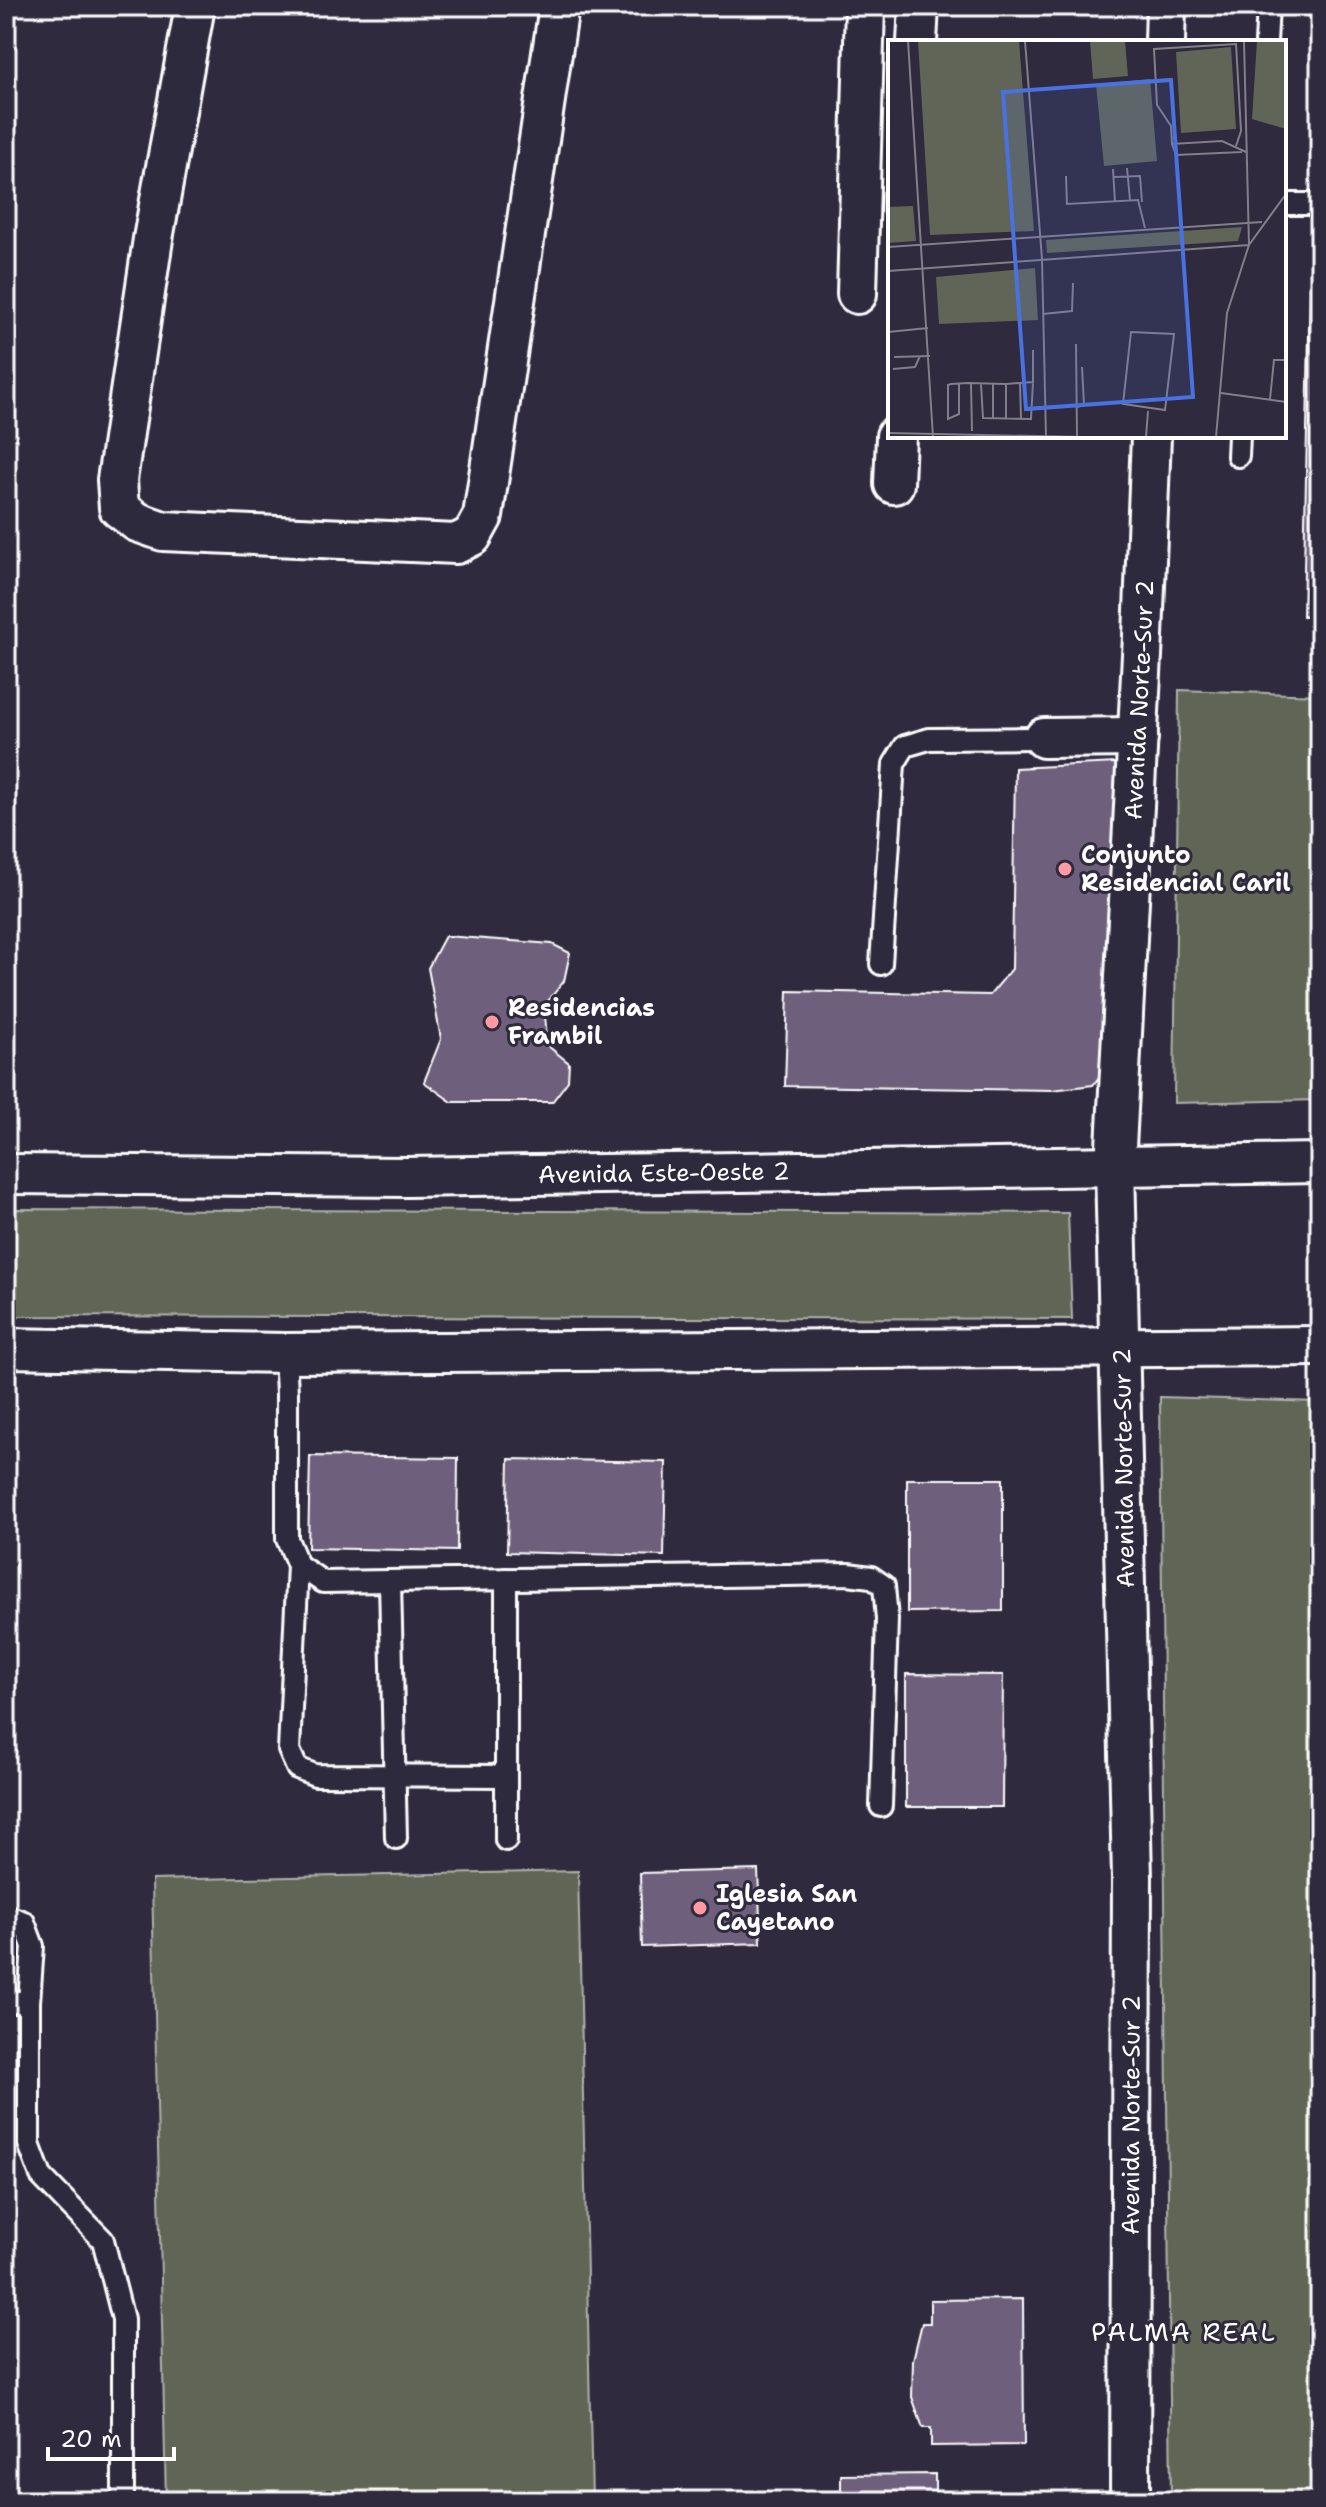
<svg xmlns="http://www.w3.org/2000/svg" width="1326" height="2507" viewBox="0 0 1326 2507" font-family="'Shantell Sans',sans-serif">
<rect width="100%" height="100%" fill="#2f2a3d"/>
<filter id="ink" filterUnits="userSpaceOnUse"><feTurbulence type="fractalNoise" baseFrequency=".0125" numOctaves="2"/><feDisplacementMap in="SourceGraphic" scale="16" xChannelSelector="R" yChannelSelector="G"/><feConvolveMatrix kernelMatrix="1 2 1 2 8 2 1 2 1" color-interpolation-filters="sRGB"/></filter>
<g filter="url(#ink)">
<g fill="#616557" stroke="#b0b2ab" stroke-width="2">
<polygon points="1179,690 1320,695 1320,1100 1174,1103"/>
<polygon points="6,1209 1068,1213 1072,1319 6,1316"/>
<polygon points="1160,1397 1320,1402 1320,2501 1171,2501"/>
<polygon points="578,1871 592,2501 166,2501 152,1880"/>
</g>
<g fill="#6e607c" stroke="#fff" stroke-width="2">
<polygon points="1311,244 1320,244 1320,616 1303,616"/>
<polygon points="1116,763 1116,1032 1109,1064 1093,1085 1052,1090 785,1086 788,991 990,995 1012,969 1015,768"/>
<polygon points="445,936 552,944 570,953 564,981 544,1006 548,1046 569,1063 568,1081 552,1102 452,1102 424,1082 441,1039 428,968"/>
<polygon points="310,1456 458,1458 457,1551 308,1548"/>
<polygon points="509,1459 666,1462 664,1556 507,1552"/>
<polygon points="907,1479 1003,1479 1003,1611 907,1612"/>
<polygon points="906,1674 1003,1675 1002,1807 906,1807"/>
<polygon points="758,1870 761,1943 642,1947 640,1873"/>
<polygon points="1023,2299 1024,2445 931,2446 931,2428 923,2428 912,2397 913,2360 922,2323 930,2323 930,2300"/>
<polygon points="935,2474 935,2501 833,2501 834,2498 841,2498 841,2475"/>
</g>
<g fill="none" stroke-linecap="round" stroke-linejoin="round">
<defs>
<g id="lane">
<polyline points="1266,42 1268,6"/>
<polyline points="1284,204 1320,204"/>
<polyline points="1238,456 1239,436"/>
<polyline points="881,964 894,764 905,746 929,739 1044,738"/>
<polyline points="285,1353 287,1393 287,1539 298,1565 323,1582 848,1574 871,1577 884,1586 887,1619 881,1806"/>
<polyline points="298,1565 289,1750 297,1768 315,1775 506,1776"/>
<polyline points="390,1582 396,1838"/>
<polyline points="506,1840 506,1579"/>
<polyline points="6,1915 24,1922 33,1946 29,2002"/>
<polyline points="6,2002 29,2002 29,2144 41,2176 103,2240 123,2319 123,2501"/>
</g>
<g id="street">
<polyline points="195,6 153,239 117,480 119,508 137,522 163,531 456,544 472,536 483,516 559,6"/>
<polyline points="917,42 919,6"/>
<polyline points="1165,42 1166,6"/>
<polyline points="857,294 865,6"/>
<polyline points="894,484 896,436"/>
<polyline points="1044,738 1138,737"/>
<path id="s1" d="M6,1174L407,1177L1320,1163"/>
<polyline points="6,1348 285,1353 1320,1346"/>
<path id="s2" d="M1130,2501L1132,1878L1115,1166L1143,636L1151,436"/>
</g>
</defs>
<use href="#lane" stroke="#fff" stroke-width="26"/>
<use href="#street" stroke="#fff" stroke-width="44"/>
<use href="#lane" stroke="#2f2a3d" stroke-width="20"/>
<use href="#street" stroke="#2f2a3d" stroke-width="38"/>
</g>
</g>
<g fill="#ff9aa2" stroke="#2f2a3d" stroke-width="3">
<circle cx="1065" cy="869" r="8"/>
<circle cx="492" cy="1022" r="8"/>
<circle cx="700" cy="1908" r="8"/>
</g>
<g text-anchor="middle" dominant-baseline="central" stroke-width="6" stroke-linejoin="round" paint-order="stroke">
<g font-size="24" fill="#fff" stroke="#2f2a3d">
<text stroke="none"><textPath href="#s2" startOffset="1802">Avenida Norte-Sur 2</textPath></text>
<text stroke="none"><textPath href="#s1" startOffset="658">Avenida Este-Oeste 2</textPath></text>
<text transform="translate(1124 1468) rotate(-91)">Avenida Norte-Sur 2</text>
<text stroke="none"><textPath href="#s2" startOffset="386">Avenida Norte-Sur 2</textPath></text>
</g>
<g font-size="24" font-weight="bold" fill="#fff" stroke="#2f2a3d" text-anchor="start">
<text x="1081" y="855">Conjunto<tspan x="1081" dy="28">Residencial Caril</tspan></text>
<text x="508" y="1008">Residencias<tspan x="508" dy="28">Frambil</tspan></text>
<text x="716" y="1894">Iglesia San<tspan x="716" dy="28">Cayetano</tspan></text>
</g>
<g font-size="26" letter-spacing="2" fill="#fff" stroke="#2f2a3d">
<text x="1184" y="2331">PALMA REAL</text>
</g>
</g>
<g transform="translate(888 40)">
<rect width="398" height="398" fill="#2f2a3d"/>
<path d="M30,1H131L146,191L42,195ZM202,1H237L240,36L205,39ZM369,1H398V89L364,79ZM343,7L348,89L293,93L288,12ZM262,39L269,121L216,126L208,44ZM25,166L28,201L0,203V167ZM354,187L350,201L159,213L158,200ZM147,228L150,280L51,284L48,237Z" fill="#616557"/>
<path fill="none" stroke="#827f8b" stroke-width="2" d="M20,1L45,397M137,1L154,219L158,397M356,1L361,205M284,104L288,115L354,112M348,106L353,91L348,4L266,9L269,65L283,86L284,104L334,101L358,112M239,128L242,160M225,129L227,162M178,136L179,164L250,160L257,188M226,137L252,136L254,162M0,207L374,182M0,231L361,205M155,274L184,271L185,243M0,292L40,288M243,292L286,294L277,370L235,364ZM188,304L189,396M6,317L42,316M5,329L27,327L32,316M83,343L84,391M132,343L133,379M71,344V374L60,379V345L63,344L80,343L118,344L145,342V310M93,344L95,378L143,379L145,342M105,344V379M118,344V379M333,353L398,362M382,359L386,320H398M189,367L196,365L194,327M0,393L196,397M258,397L260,371M328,397L339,273L361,205L398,154"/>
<path fill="#4a71e0" fill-opacity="0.15" stroke="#4a71e0" stroke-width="4" d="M283,40L305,357L138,369L115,52Z"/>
<rect width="398" height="398" fill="none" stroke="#fff" stroke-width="4"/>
</g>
<rect width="1326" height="2507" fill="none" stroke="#2f2a3d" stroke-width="32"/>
<rect x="16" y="16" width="1294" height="2475" fill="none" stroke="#fff" stroke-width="3" filter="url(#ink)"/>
<path d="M48 2447v12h126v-12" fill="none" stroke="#ffffff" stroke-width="4"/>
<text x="60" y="2447" font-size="24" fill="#ffffff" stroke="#2f2a3d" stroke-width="6" paint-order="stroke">20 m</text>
</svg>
